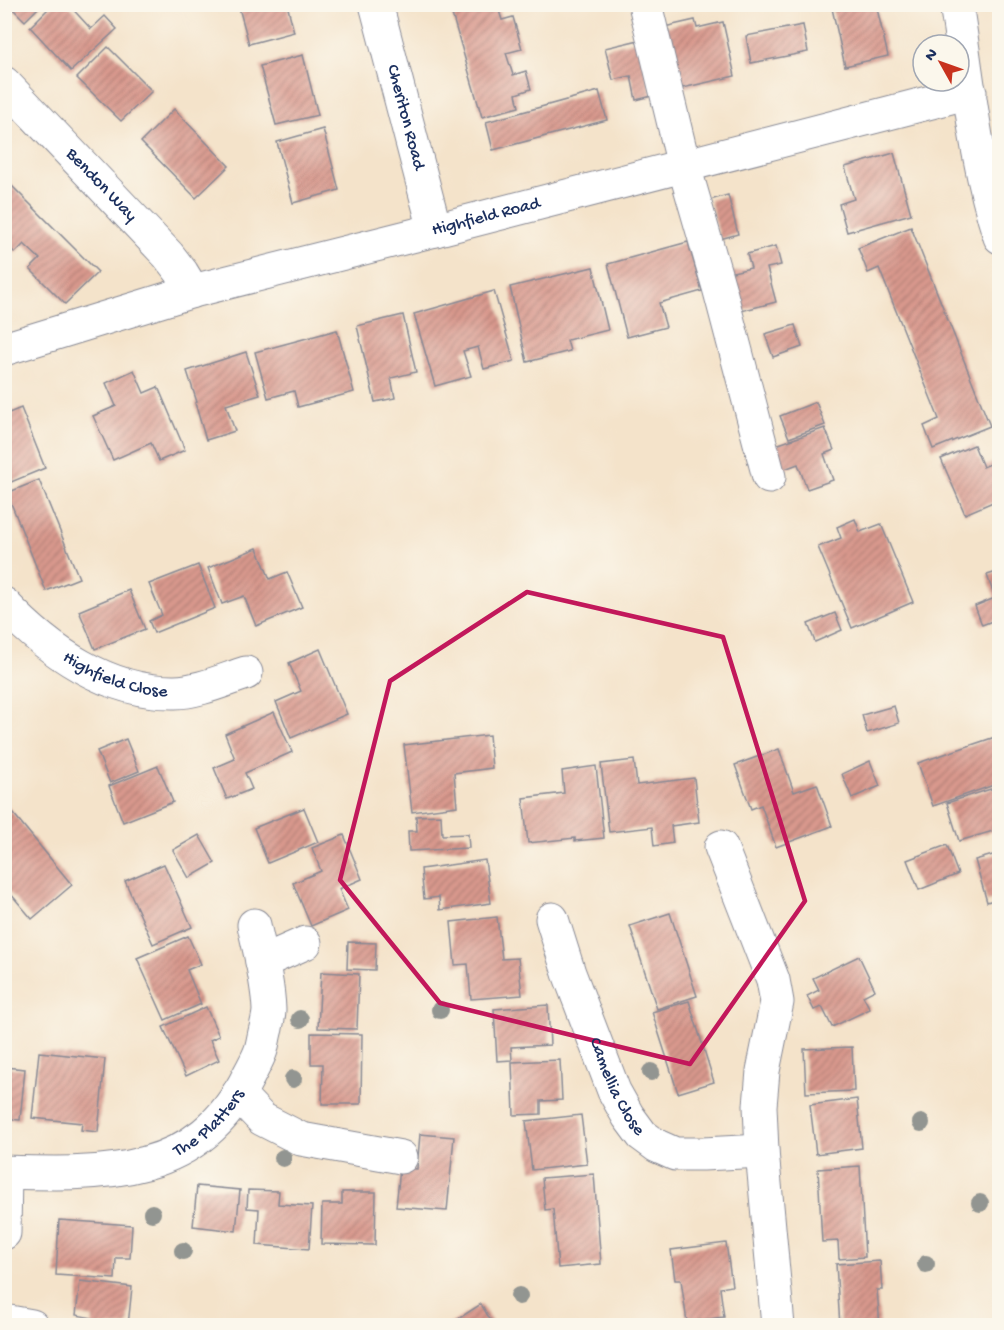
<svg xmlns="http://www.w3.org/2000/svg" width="1004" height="1330" viewBox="0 0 1004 1330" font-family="'Gochi Hand',sans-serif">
<defs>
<pattern id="building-hatch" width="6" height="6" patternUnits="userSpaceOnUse" patternTransform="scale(1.5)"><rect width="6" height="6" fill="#d9998d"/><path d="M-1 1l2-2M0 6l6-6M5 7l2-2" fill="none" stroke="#af7d76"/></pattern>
</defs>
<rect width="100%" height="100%" fill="#fbf7ec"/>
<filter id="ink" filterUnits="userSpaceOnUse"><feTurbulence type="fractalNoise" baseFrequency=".0167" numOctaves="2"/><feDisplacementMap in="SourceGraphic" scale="12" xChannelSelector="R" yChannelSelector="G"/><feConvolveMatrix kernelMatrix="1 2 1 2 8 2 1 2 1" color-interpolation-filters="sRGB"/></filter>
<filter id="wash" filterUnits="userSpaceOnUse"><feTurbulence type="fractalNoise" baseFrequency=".008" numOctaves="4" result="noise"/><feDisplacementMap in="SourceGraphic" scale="24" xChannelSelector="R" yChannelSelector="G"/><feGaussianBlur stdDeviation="1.35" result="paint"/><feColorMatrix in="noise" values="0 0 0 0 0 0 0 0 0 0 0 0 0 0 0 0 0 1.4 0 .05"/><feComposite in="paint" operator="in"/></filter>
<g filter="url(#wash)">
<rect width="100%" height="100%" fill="#f4e3ca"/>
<g id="blocks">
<g fill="url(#building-hatch)">
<polygon points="8,4 42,4 25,21"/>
<polygon points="53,4 68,4 91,29 105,16 117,29 71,71 30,27"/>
<polygon points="238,4 287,4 294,32 249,44"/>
<polygon points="449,4 497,4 502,20 513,17 522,49 506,53 513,75 526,71 531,89 516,94 519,107 482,117"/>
<polygon points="831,4 876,4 888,56 845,66"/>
<polygon points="695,20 697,28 723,22 735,76 678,89 664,27"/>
<polygon points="803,25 808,52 751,63 746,36"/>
<polygon points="639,40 652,96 636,100 631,76 613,80 605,48"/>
<polygon points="108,47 152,91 121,121 77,78"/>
<polygon points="303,55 318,115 276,125 260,66"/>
<polygon points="599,91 607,120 493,150 486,122"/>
<polygon points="174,109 229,166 196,198 141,142"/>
<polygon points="323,129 339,190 293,203 277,142"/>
<polygon points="894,153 911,214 847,232 839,204 854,199 845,167"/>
<polygon points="4,178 98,272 65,304 30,269 40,259 24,244 15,253 4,242"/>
<polygon points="728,195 738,234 720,239 710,200"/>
<polygon points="911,227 990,426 933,449 924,426 939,419 879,268 868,273 858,248"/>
<polygon points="688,242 702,291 659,303 666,327 627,337 608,264"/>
<polygon points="776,246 781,265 767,268 776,302 737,312 728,273 751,268 747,254"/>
<polygon points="593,267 608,330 567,340 570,351 527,362 510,287"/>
<polygon points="494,291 514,361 484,369 478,347 463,351 471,376 435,386 414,314"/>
<polygon points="403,315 416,372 391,378 395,398 375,402 357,326"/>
<polygon points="795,325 802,347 773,357 765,334"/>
<polygon points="337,330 354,392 298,407 294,391 268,398 255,352"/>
<polygon points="246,352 260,395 226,405 235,431 206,440 195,403 197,402 187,371"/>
<polygon points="134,370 144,393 158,387 185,450 159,461 151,443 113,460 93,416 116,406 106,383"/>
<polygon points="816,402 825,425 789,438 780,416"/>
<polygon points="21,408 45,468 4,485 4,415"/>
<polygon points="825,428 834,450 824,454 833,480 807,489 798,464 782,470 773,446"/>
<polygon points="974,445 983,467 997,461 1000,466 1000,499 965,514 941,459"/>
<polygon points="39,480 79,578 46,591 7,493"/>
<polygon points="855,519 860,532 881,524 913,602 852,628 818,547 841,538 837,527"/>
<polygon points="257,548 270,579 287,572 302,607 256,626 244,596 222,604 208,568"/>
<polygon points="198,565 215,608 154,633 149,621 162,615 149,584"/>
<polygon points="1000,571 1000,618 982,625 975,606 995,598 987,575"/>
<polygon points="129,590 145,629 95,649 79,611"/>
<polygon points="835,613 842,630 815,642 808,624"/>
<polygon points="320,649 347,714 291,738 276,702 301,691 289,663"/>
<polygon points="894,706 899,723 867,733 862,715"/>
<polygon points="274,712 292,752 245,773 252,789 227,799 214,768 235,759 225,734"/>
<polygon points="489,735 492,768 454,773 457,806 412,812 404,745"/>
<polygon points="998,736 1000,741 1000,783 933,806 918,763"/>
<polygon points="126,739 139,771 110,783 97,751"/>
<polygon points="779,749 794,792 817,784 832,826 776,847 761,805 751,809 735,765"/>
<polygon points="634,760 637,785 694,778 699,822 671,826 673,843 654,846 652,827 609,832 601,764"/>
<polygon points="870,761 880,786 852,798 842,774"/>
<polygon points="158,766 173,802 123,822 109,786"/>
<polygon points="596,766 604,838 575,841 575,838 528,843 523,798 564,793 562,771"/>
<polygon points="1000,786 1000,829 959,841 947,803"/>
<polygon points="4,802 72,885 32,919 4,886"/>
<polygon points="304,808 318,842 268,863 254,828"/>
<polygon points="441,815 442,835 468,834 469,848 409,851 408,831 417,831 416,816"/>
<polygon points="199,835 215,863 189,878 173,850"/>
<polygon points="344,835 362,879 339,889 348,910 311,926 293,883 321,871 312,848"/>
<polygon points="947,845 958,874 919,890 907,860"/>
<polygon points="1000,853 1000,898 987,902 975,860"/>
<polygon points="485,860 491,903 440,910 439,897 424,899 421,869"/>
<polygon points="164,864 192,927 153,944 125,881"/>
<polygon points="670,913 697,996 657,1009 630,926"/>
<polygon points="497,917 502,959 518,958 522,995 471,999 468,964 455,965 451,922"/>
<polygon points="188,936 201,964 187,970 201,1004 165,1020 137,958"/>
<polygon points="348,942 376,943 375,970 347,969"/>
<polygon points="859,956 875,990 863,996 870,1009 832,1027 822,1007 814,1010 807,996 819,990 813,978"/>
<polygon points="321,972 359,974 357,1029 318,1028"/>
<polygon points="689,1001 714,1082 678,1093 652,1012"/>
<polygon points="548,1005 550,1045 511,1047 512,1060 497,1061 494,1009"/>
<polygon points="206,1007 219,1036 210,1040 219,1060 186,1076 163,1027"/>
<polygon points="311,1033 362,1034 361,1104 322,1104 323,1064 311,1064"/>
<polygon points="852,1047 854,1091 806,1093 804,1049"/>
<polygon points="39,1052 105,1059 98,1132 81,1130 82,1123 32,1118"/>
<polygon points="560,1060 562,1100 541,1101 541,1114 514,1115 512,1062"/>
<polygon points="4,1067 25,1069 20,1120 4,1119"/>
<polygon points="857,1099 862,1148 816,1154 810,1105"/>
<polygon points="581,1115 587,1164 532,1170 526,1121"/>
<polygon points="420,1134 454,1137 447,1211 396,1207 400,1168 417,1169"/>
<polygon points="860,1166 865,1257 839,1259 838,1241 822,1242 818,1169"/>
<polygon points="594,1174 601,1264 558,1268 553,1209 545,1210 542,1178"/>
<polygon points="197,1186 240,1190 236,1231 193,1226"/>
<polygon points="248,1190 279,1191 278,1204 312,1206 309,1249 257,1245 259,1209 247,1208"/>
<polygon points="342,1192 376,1192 375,1245 321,1244 322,1204 342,1204"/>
<polygon points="59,1220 132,1225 130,1258 116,1258 115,1279 56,1275"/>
<polygon points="726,1243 732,1286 720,1288 724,1317 687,1322 681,1280 675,1280 671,1250"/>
<polygon points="880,1261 882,1290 877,1290 880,1326 840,1326 836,1264"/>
<polygon points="80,1281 132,1287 128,1326 92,1326 93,1318 76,1315"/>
<polygon points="481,1304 494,1326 447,1326"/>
</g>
</g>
</g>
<g filter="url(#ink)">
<use href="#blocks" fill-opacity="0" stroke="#888994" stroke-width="1.5"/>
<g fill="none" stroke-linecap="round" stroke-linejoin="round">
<defs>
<g id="minor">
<path id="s1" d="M376,4L435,230"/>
<polyline points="645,4 684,166 720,291 769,477"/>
<path d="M956,4C969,82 975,162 1000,237"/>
<path id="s2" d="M4,83L168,255L182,273L193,291"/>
<path id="s3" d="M4,349L193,291L435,230L970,92"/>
<path id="s4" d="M4,604C48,651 108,693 175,692C197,692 224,680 246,673"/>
<polyline points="721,847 773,980 777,1002 763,1071 760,1106 762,1151 778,1326"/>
<path id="s5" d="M552,919L569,973L614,1091L628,1116L642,1135L657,1146L675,1154H703L762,1151"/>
<polyline points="262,962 305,943"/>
<polyline points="238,1094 262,1119 301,1139 401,1157"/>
<path id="s6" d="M4,1172C104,1175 199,1178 249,1075C253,1067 258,1059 261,1050C263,1043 264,1035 266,1028C267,1022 269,1016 269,1010C268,981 260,953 254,925"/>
<polyline points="4,1233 5,1172"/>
<polyline points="4,1321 32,1326"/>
</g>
</defs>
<use href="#minor" stroke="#888994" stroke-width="35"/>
<use href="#minor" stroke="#fff" stroke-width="33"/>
</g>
<g fill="#929591">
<circle cx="440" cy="1010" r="9"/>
<circle cx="300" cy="1019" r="9"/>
<circle cx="651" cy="1072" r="9"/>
<circle cx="293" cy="1079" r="9"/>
<circle cx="921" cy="1123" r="9"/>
<circle cx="283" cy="1158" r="9"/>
<circle cx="980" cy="1203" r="9"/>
<circle cx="152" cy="1213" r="9"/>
<circle cx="183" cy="1251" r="9"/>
<circle cx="926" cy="1264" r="9"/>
<circle cx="519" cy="1296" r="9"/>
</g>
</g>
<path fill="none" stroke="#c2185b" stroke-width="4.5" stroke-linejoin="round" d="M527,592L723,637L805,901L690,1064L440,1003L340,880L390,681Z"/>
<g text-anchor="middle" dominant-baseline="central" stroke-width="4.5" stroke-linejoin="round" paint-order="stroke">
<g font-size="18" fill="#1b2f5e" stroke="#fbf7ec">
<text stroke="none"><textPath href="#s1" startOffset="117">Cheriton Road</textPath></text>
<text stroke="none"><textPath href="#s2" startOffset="141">Bendon Way</textPath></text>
<text stroke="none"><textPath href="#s3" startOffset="500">Highfield Road</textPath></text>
<text stroke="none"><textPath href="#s4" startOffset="135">Highfield Close</textPath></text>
<text stroke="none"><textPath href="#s5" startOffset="180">Camellia Close</textPath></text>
<text stroke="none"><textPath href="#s6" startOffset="219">The Platters</textPath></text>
</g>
</g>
<rect width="1004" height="1330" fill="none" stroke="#fbf7ec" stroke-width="24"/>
<g transform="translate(941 63) rotate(310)"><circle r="28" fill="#fbf7ec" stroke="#a1a7b3" stroke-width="1.5"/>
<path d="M0-4.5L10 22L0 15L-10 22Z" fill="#c8321e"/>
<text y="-9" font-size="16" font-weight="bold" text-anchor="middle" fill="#1b2f5e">N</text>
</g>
</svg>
